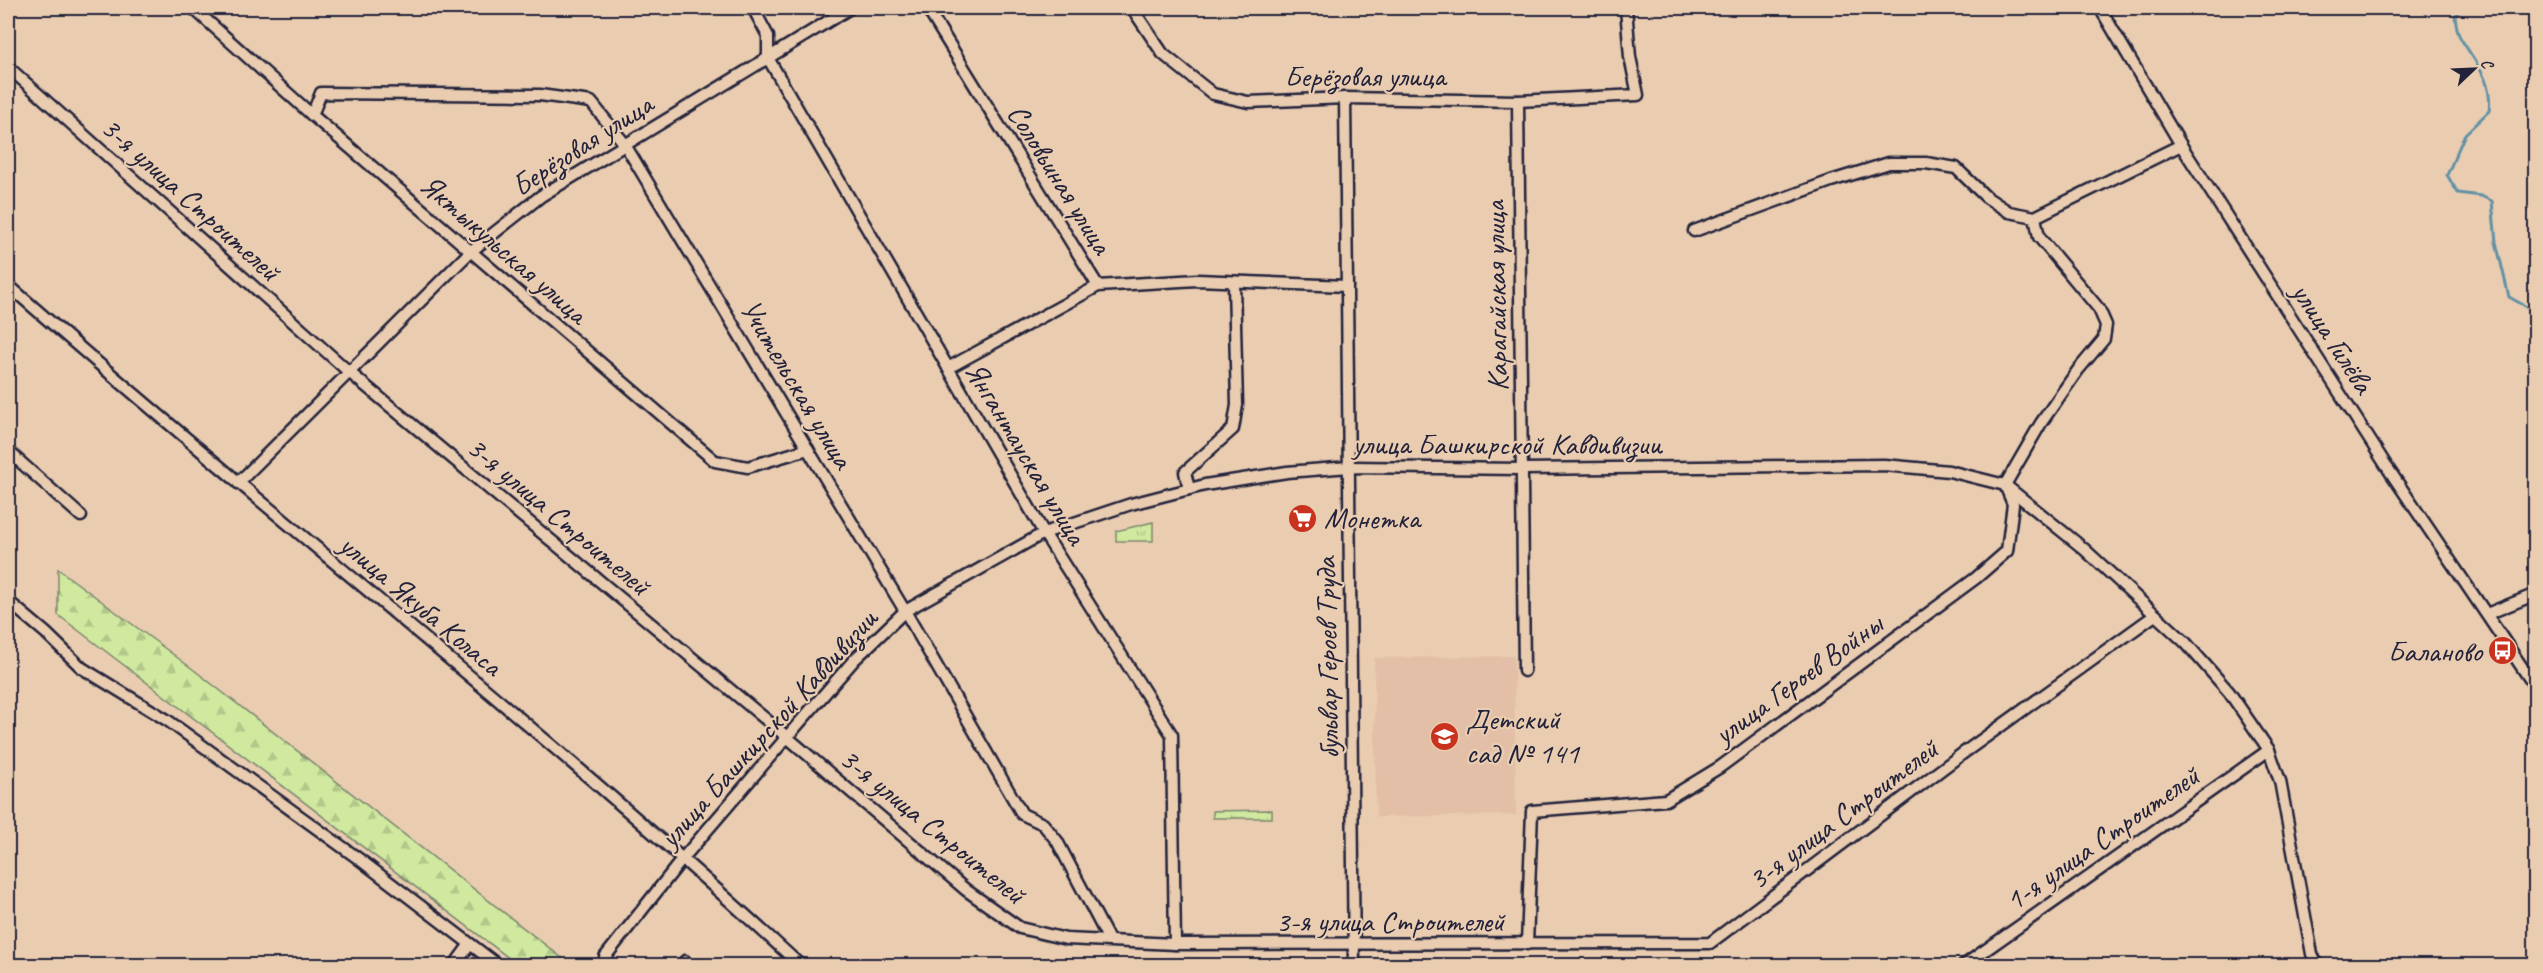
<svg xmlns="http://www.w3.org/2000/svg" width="2543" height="973" viewBox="0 0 2543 973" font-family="Caveat,sans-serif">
<defs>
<pattern id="forest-firs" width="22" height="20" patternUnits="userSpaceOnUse" patternTransform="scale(1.5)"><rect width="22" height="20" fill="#d0e99f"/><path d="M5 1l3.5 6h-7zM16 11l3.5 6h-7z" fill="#b2c88a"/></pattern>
<pattern id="park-tufts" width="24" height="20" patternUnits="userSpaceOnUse" patternTransform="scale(1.5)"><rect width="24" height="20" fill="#d0e99f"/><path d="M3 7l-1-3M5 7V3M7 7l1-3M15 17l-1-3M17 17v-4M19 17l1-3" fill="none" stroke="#b2c88a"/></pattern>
</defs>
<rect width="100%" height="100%" fill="#eacdb1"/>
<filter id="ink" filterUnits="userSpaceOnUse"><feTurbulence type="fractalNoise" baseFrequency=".0167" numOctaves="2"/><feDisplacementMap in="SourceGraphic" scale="12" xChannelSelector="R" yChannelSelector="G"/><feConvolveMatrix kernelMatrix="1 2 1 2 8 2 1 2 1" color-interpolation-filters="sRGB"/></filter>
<g filter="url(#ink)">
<polygon fill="#e2bfa6" points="1514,656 1516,815 1376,817 1374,658"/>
<polygon fill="url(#forest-firs)" stroke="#79866d" stroke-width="1.5" points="58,569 194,670 571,965 518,965 58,615"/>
<g fill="url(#park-tufts)" stroke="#79866d" stroke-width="1.5">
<polygon points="1153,522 1153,541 1116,541 1116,531"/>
<polygon points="1272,810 1272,818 1213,818 1213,811"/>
</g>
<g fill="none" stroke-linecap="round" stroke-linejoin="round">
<path stroke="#6291a5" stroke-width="3" d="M2463,8L2455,16C2456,24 2457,33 2461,39C2476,63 2493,82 2489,111L2465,134L2447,175L2458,193L2481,196L2492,201L2496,242L2509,297L2536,312"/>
<defs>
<g id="minor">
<polyline points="193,8 312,115 715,461 748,467 808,449"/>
<polyline points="753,8 768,36 768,58 1044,533 1172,735 1175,944"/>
<polyline points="927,8 1098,286 1197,280 1347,286"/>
<polyline points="1132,8 1163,54 1213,94 1248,102 1345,98 1518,101 1638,95 1630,57 1626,8"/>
<polyline points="2100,8 2181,145 2389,470 2536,688"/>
<polyline points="8,67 349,372 787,737 966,890 1020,928 1066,939 1175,944 1710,943 1962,754 2155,615"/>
<polyline points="1345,98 1354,966"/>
<polyline points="1518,101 1524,671"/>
<polyline points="312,115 321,93 540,95 591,102 624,143 905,611 1022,814 1043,824 1057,841 1109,940"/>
<polyline points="1694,231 1831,181 1889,163 1926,163 1956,168 1986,197 2009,212 2035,217 2181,145"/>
<path d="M8,285C269,515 545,729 801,966"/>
<polyline points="948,368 1098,286"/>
<polyline points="8,451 81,516"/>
<polyline points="238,483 470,252 541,196 850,8"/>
<polyline points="2005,485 2041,423 2078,370 2104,339 2106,325 2099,309 2039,237 2035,217"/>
<polyline points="1189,489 1185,472 1233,429 1237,405 1234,283"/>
<polyline points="8,601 46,633 82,668 167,720 359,859 499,966"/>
<polyline points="2487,614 2536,594"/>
<polyline points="1527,944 1532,811 1666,800 1720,767 1976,578 2007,551 2013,504 2005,485"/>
<polyline points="454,966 470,944"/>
<polyline points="605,966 605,957 684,857 787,737 854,660 905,611 1044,533 1131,504 1205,485 1287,472 1349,467 1522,469 1884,465 1949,471 2005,485 2083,548 2135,596 2186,643 2229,692 2269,750 2280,781 2312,954 2318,966"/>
<polyline points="682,966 685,961"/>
<polyline points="1963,966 2269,750"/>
</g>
</defs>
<use href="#minor" stroke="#22223b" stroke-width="15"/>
<use href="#minor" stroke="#eacdb1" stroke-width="10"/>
</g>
</g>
<defs>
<symbol id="supermarket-disc" viewBox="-11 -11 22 22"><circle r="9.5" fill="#c8321e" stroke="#eacdb1"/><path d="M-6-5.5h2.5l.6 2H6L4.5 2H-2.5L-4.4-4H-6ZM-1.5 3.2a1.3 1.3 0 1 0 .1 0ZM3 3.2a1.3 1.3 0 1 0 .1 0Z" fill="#fff"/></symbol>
<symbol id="bus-disc" viewBox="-11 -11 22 22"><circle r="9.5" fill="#c8321e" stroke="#eacdb1"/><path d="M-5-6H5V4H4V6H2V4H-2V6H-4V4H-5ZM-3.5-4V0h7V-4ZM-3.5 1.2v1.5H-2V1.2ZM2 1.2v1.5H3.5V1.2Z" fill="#fff"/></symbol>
<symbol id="school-disc" viewBox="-11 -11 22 22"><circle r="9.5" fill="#c8321e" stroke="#eacdb1"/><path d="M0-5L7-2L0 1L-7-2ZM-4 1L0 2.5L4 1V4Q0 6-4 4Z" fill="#fff"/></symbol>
</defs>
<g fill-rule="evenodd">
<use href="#supermarket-disc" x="1286" y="502" width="33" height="33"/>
<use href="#bus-disc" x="2486" y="634" width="33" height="33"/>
<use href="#school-disc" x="1428" y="720" width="33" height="33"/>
</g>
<g text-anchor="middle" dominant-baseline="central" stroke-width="4.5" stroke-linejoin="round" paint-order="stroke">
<g font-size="30" fill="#22223b" stroke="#eacdb1">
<text x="1365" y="76">Берёзовая улица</text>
<text transform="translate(582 145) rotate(-33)">Берёзовая улица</text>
<text transform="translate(1060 179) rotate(58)">Соловьиная улица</text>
<text transform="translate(191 199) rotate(42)">3-я улица Строителей</text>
<text transform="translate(504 249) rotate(41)">Яктыкульская улица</text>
<text transform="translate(1496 296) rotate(-91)">Карагайская улица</text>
<text transform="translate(2333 338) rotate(57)">улица Гилёва</text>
<text transform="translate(797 384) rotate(59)">Учительская улица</text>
<text x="1507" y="444">улица Башкирской Кавдивизии</text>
<text transform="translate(1026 453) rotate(59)">Янгантауская улица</text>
<text transform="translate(559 516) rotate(40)">3-я улица Строителей</text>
<text transform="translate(421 605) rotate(40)">улица Якуба Коласа</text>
<text transform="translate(1327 658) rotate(-91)">бульвар Героев Труда</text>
<text transform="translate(1798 679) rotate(-36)">улица Героев Войны</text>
<text transform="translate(768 728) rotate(-48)">улица Башкирской Кавдивизии</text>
<text transform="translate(1843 814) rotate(-37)">3-я улица Строителей</text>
<text transform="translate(933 826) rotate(39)">3-я улица Строителей</text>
<text transform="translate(2102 838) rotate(-35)">1-я улица Строителей</text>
<text x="1390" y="921">3-я улица Строителей</text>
</g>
<g font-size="30" fill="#22223b" stroke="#eacdb1" text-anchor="start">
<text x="1324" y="518">Монетка</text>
<text x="2482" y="651" text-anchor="end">Баланово</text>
<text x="1466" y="719">Детский<tspan x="1466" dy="34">сад № 141</tspan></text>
</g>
</g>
<rect width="2543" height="973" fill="none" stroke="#eacdb1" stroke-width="30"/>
<rect x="15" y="15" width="2513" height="943" fill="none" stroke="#22223b" stroke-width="2" filter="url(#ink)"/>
<g transform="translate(2474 69) rotate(67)" stroke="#eacdb1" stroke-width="4.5" paint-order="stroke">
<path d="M0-4.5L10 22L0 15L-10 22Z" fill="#22223b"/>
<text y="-9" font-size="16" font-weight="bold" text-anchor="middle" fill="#22223b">С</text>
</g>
</svg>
